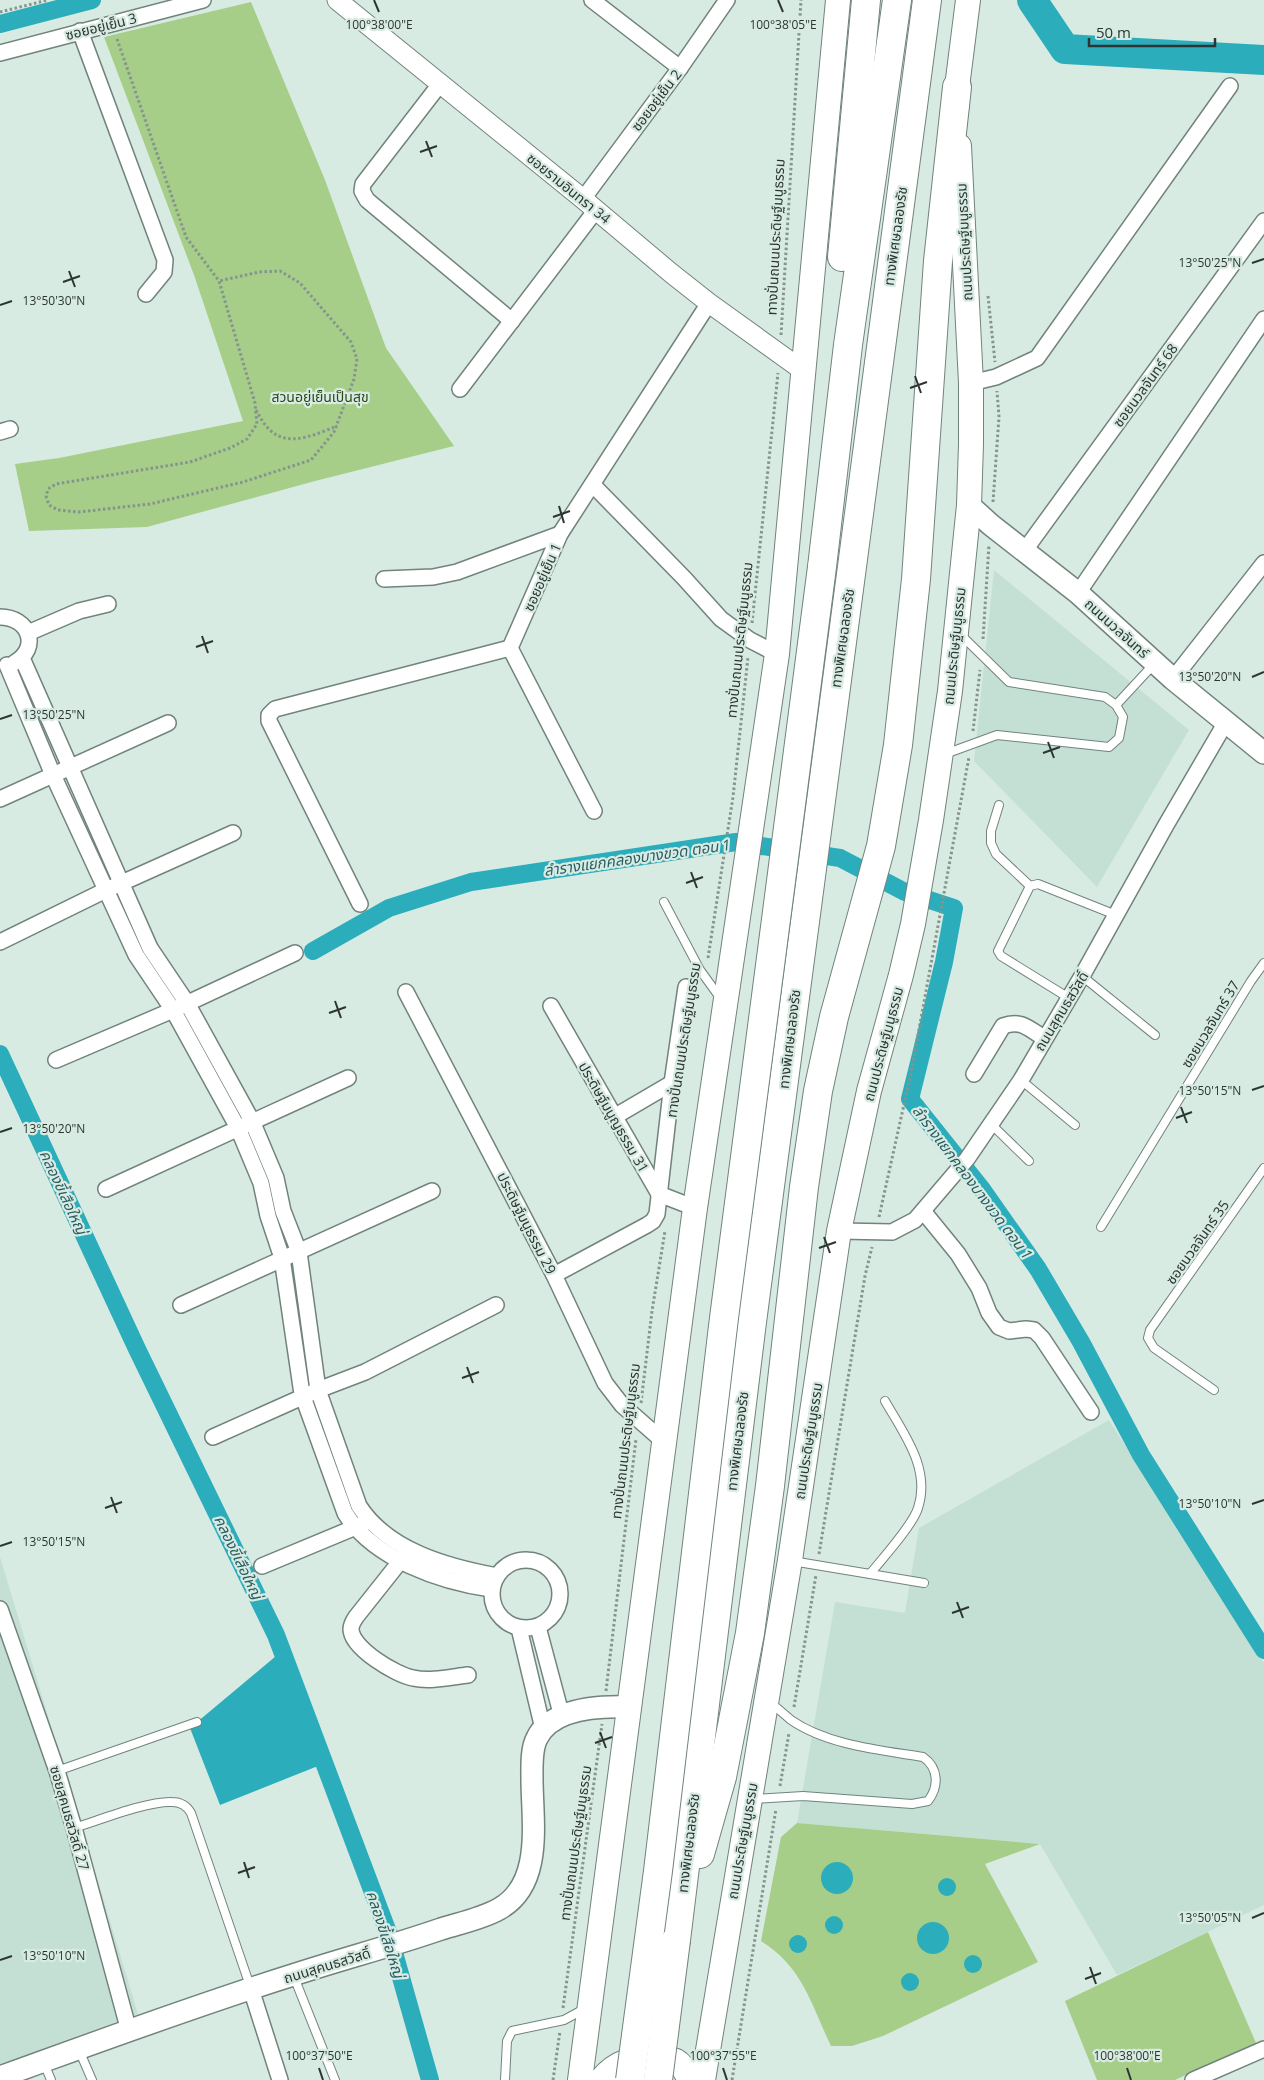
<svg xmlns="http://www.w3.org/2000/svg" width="1264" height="2080" viewBox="0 0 1264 2080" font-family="'Open Sans','Noto Sans Thai',sans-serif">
<rect width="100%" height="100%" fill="#d7ebe3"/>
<g fill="#c4e0d5">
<polygon points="994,570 1189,730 1097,887 974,761"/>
<polygon points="1109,1420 1264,1663 1264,1905 1117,1975 1040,1844 797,1823 835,1602 905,1613 919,1528"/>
<polygon points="0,1557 138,2014 0,2064"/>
</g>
<g fill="#a6ce88">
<polygon points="251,2 325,180 386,348 454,446 315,481 147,527 29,531 15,464 59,458 243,421 194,275 104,37"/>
<path d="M797,1823L1040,1844L985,1864L1038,1962L883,2036L852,2046H831C811,2004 803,1967 761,1941L781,1837Z"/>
<polygon points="1208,1932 1256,2043 1175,2080 1097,2080 1065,2001"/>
</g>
<g fill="#2badbc">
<polygon points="276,1656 323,1764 220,1805 190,1728"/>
<circle cx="837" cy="1878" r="16"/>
<circle cx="947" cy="1887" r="9"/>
<circle cx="834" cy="1925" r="9"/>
<circle cx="933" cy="1938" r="16"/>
<circle cx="798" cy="1944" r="9"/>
<circle cx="973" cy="1964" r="9"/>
<circle cx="910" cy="1982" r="9"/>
</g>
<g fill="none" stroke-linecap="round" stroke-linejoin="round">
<g stroke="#2badbc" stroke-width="18">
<polyline points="0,24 92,0"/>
<polyline points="313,951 389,908 471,882 736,842 840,858 905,892 954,908 944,962 910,1099 981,1188 1038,1269 1081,1342 1141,1455 1264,1650"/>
<polyline points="0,1054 137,1349 276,1635 389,1935 430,2080"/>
</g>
<polyline stroke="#2badbc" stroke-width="30" points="1032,0 1065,49 1264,60"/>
<defs>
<g id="service">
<polyline points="1116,705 1154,664"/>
<polyline points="945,754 997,735 1109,747 1119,738 1123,717 1116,705 1105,697 1009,682 960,634"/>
<polyline points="999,805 991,831 991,843 996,854 1030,886"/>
<polyline points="664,902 700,970 721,999"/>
<polyline points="1082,976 1155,1035"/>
<polyline points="1069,998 1001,956 998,951 1030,886 1038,884 1116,915"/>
<polyline points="1021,1080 1075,1125"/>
<polyline points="992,1125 1029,1161"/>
<polyline points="1101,1227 1251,981 1264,963"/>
<polyline points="1214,1390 1154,1348 1148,1338 1150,1330 1264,1168"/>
<polyline points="792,1561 924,1583"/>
<path d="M870,1574C882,1559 913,1525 918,1508C931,1469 904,1434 885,1401"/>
<polyline points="57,1771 197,1722"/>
<path d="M752,1799L803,1796L912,1804L928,1801C939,1787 939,1768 923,1757C880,1750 827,1745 791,1720C784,1714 777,1708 770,1702"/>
<path d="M74,1828C100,1820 147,1801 172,1802C181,1802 187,1806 191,1813L250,1986"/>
<polyline points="294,1977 335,2080"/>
<polyline points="79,2050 92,2080"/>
<polyline points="44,2063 51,2080"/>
<polyline points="505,2080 507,2041 512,2031 564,2020 586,2008"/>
</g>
<g id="minor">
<polyline points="592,0 680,68"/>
<polyline points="80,31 165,260 164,272 146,294"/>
<polyline points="0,53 203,0"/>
<polyline points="440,84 363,184 362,191 367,200 512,321"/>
<polyline points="583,199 680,68 727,0"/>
<polyline points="971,383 996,377 1037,358 1230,86"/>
<polyline points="460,389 596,210"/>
<polyline points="0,432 10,429"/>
<polyline points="593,485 684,578 721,619 750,640 777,654"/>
<polyline points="1025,550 1264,221"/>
<polyline points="384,579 433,577 457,572 560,534"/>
<polyline points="1078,593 1264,319"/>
<path d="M0,617C29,617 41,648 14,663"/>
<polyline points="28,633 79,611 108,604"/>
<path d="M22,658L150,948L187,1003L252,1121L276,1178L283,1211L299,1252L318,1390L359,1506C388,1551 448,1567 497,1576"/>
<path d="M7,665L53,775L136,955L173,1010L238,1128L261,1183L268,1216L282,1258L302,1394L345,1513C373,1559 441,1582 491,1589"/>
<polyline points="1173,679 1264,563"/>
<polyline points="0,799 168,723"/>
<polyline points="594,811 510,648 560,534 709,303"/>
<polyline points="360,904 269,721 269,715 275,709 510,648"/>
<polyline points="0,942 106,890 233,833"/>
<polyline points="406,992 554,1275 605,1383 622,1405 663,1441"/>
<polyline points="551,1006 659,1194 695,1208"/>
<polyline points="56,1060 173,1010 295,953"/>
<path d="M974,1074L1003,1026C1021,1019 1029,1029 1044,1038"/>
<polyline points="614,1117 672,1083"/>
<polyline points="106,1189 348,1078"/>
<polyline points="923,1211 958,1254 979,1288 989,1313 999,1327 1009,1331 1026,1329 1034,1330 1042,1338 1091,1412"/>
<polyline points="839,1231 892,1232 915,1220 967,1159 1021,1080 1082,976 1166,825 1226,722"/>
<polyline points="554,1275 647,1225 653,1221 657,1214 672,1083 686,987"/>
<polyline points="181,1305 432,1191"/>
<polyline points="213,1437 318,1390 365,1372 496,1305"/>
<path d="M406,1554L356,1617C354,1620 351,1625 351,1629C351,1648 396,1675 413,1678C430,1682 451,1677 468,1675"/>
<circle cx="526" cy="1594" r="34"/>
<polyline points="262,1566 363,1524"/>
<polyline points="0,1609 57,1771 74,1828 129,2031"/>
<polyline points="538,1627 562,1717"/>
<polyline points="519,1628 543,1729"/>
<polyline points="251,1989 280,2080"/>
<polyline points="1193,2080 1264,2049"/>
</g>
<polyline id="tertiary" points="337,0 583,199 671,273 709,303 805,372"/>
<g id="secondary">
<polyline points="969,505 991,525 1078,593 1173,679 1264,753"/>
<path d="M0,2077C97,2042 194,2006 293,1975C342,1959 392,1946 441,1929C460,1923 481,1919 499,1909C544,1884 532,1821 532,1779C532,1767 531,1749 537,1738C552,1708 600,1706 629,1707"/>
</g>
<g id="primary">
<polyline points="957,105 957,87 968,0"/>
<polyline points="580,2080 695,1208 777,654 838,0"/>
<path d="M601,2080C616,2061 634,2057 657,2058C664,2058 670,2058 676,2061C683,2065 686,2073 690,2080"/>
<polyline points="703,2080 790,1560 839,1231 869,1091 901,975 913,924 931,820 950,691 969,505 971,444 971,383 959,146"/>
</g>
<g id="motorway">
<polyline points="842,257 866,0"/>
<polyline points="822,567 848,345 897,0"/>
<polyline points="700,1854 722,1777 750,1633 770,1486 804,1187 818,1091 834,1017 881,846 898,745 916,579 938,261 957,87"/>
<polyline points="676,1940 752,1322 927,0"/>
</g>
</defs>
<use href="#service" stroke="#71837c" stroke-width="10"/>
<use href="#minor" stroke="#71837c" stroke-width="18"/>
<use href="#tertiary" stroke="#71837c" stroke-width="21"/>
<use href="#secondary" stroke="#71837c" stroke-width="24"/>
<use href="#primary" stroke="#71837c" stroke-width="26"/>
<use href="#motorway" stroke="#71837c" stroke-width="30"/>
<g stroke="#86948e" stroke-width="3" stroke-dasharray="2.5 2.5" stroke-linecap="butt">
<polyline points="0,12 48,0"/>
<polyline points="117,39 186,237 219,281 255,403 257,424 247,439 230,448 190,462 56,484 48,489 46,496 49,505 58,510 79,512 150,504 243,482 311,460 334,432 354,379 357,359 351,342 300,283 280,271 259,272 219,281"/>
<polyline points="988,296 995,362"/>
<polyline points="781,335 801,0"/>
<path d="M256,410C260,417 264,425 270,430C288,448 317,434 337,426"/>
<polyline points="993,502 999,417 997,391"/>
<polyline points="752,623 778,373"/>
<polyline points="983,639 989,545"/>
<polyline points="973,731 980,670"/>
<polyline points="708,958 733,797 748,657"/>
<polyline points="879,1217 911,1073 969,757"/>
<polyline points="641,1403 652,1311 665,1231"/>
<polyline points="819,1554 865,1276 872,1247"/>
<polyline points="606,1691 636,1439"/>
<polyline points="794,1707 816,1575"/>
<polyline points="780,1786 789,1733"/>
<polyline points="563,2008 602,1724"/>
<polyline points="553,2080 560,2031"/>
<polyline points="732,2080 776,1809"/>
</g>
<use href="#service" stroke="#fff" stroke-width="8"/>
<use href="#minor" stroke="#fff" stroke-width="15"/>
<use href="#tertiary" stroke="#fff" stroke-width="19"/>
<use href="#secondary" stroke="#fff" stroke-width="21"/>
<use href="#primary" stroke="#fff" stroke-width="24"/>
<use href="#motorway" stroke="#fff" stroke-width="28"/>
<defs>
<g id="motorway-bridge">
<polyline points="630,2080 658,1871 724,1318 822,567"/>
<polyline points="658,2080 676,1940"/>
</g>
</defs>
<use href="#motorway-bridge" stroke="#71837c" stroke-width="30" stroke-linecap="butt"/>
<use href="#motorway-bridge" stroke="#fff" stroke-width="28"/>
</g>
<path fill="none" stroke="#2d3532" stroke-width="2" d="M374,0L379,12M778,0L783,12M426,141L432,157M420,152L437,146M1252,263L1264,259M69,271L75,287M63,282L80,276M0,305L12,301M915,376L921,393M910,388L927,382M559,506L564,523M553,517L570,511M202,636L208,653M196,647L213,641M1252,677L1264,672M0,719L12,715M1048,742L1054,758M1043,753L1060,747M691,872L697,888M686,883L703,877M335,1001L341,1018M329,1013L346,1007M1252,1090L1264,1086M1181,1107L1187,1123M1176,1118L1192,1112M0,1132L12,1128M824,1237L830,1253M819,1248L836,1242M467,1367L473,1383M462,1378L479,1372M111,1497L117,1513M1252,1504L1264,1500M105,1508L122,1502M0,1546L12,1542M957,1602L963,1618M952,1613L969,1607M600,1732L606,1748M595,1743L612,1737M244,1862L249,1878M238,1873L255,1867M1252,1918L1264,1913M0,1960L12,1956M1090,1967L1096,1984M1085,1979L1101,1973M319,2068L323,2080M723,2068L727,2080M1127,2068L1131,2080"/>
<g text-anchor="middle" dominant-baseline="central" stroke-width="4.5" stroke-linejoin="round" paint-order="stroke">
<g font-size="14" fill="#2d3532" stroke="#d7ebe3">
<text transform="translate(101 26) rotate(-14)">ซอยอยู่เย็น 3</text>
<text transform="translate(656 100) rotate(-53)">ซอยอยู่เย็น 2</text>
<text transform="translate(569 188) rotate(39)">ซอยรามอินทรา 34</text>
<text transform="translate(895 236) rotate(-82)">ทางพิเศษฉลองรัช</text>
<text transform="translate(775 237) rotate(-87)">ทางปั่นถนนประดิษฐ์มนูธรรม</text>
<text transform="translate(964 242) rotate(-93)">ถนนประดิษฐ์มนูธรรม</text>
<text transform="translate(1145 385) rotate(-54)">ซอยนวลจันทร์ 68</text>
<text transform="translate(542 577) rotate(-66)">ซอยอยู่เย็น 1</text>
<text transform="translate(1117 628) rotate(42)">ถนนนวลจันทร์</text>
<text transform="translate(842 638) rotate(-82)">ทางพิเศษฉลองรัช</text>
<text transform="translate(739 640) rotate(-84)">ทางปั่นถนนประดิษฐ์มนูธรรม</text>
<text transform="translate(954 646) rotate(-84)">ถนนประดิษฐ์มนูธรรม</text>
<text transform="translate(1061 1011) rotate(-59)">ถนนสุคนธสวัสดิ์</text>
<text transform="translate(1210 1024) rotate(-59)">ซอยนวลจันทร์ 37</text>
<text transform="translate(789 1039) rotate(-83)">ทางพิเศษฉลองรัช</text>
<text transform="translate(683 1040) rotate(-81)">ทางปั่นถนนประดิษฐ์มนูธรรม</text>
<text transform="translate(883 1044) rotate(-75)">ถนนประดิษฐ์มนูธรรม</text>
<text transform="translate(614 1117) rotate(60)">ประดิษฐ์มนูญธรรม 31</text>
<text transform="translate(527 1223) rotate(63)">ประดิษฐ์มนูธรรม 29</text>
<text transform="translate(1197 1242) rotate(-55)">ซอยนวลจันทร์ 35</text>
<text transform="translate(625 1441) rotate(-83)">ทางปั่นถนนประดิษฐ์มนูธรรม</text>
<text transform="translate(737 1441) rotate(-83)">ทางพิเศษฉลองรัช</text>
<text transform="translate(808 1441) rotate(-81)">ถนนประดิษฐ์มนูธรรม</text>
<text transform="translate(70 1818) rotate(74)">ซอยสุคนธสวัสดิ์ 27</text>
<text transform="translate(742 1841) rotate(-80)">ถนนประดิษฐ์มนูธรรม</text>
<text transform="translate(575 1843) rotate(-82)">ทางปั่นถนนประดิษฐ์มนูธรรม</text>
<text transform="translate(688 1843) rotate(-83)">ทางพิเศษฉลองรัช</text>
<text transform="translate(327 1965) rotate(-17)">ถนนสุคนธสวัสดิ์</text>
</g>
<g font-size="14" fill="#2e4815" stroke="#d7ebe3">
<text x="320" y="396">สวนอยู่เย็นเป็นสุข</text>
</g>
<g font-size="15" font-style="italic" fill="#2a5d63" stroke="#d7ebe3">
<text transform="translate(637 857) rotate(-8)">ลำรางแยกคลองบางขวด ตอน 1</text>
<text transform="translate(973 1182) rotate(53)">ลำรางแยกคลองบางขวด ตอน 1</text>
<text transform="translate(64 1192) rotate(65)">คลองขี้เสือใหญ่</text>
<text transform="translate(239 1557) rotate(64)">คลองขี้เสือใหญ่</text>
<text transform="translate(386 1934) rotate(72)">คลองขี้เสือใหญ่</text>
</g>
</g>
<g font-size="12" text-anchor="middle" fill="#2d3532" stroke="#d7ebe3" stroke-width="4.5" stroke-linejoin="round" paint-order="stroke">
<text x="379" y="29">100°38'00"E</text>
<text x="783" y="29">100°38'05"E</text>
<text x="1210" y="267">13°50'25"N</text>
<text x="54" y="305">13°50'30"N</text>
<text x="1210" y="681">13°50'20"N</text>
<text x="54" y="719">13°50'25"N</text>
<text x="1210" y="1095">13°50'15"N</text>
<text x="54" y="1133">13°50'20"N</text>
<text x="1210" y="1508">13°50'10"N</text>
<text x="54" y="1546">13°50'15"N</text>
<text x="1210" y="1922">13°50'05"N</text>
<text x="54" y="1960">13°50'10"N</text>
<text x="319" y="2060">100°37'50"E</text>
<text x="723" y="2060">100°37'55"E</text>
<text x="1127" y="2060">100°38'00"E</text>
</g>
<path d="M1089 38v8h126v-8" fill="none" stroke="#2d3532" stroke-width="2.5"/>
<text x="1096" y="38" font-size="15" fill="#2d3532" stroke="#d7ebe3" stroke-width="4" paint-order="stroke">50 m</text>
</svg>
